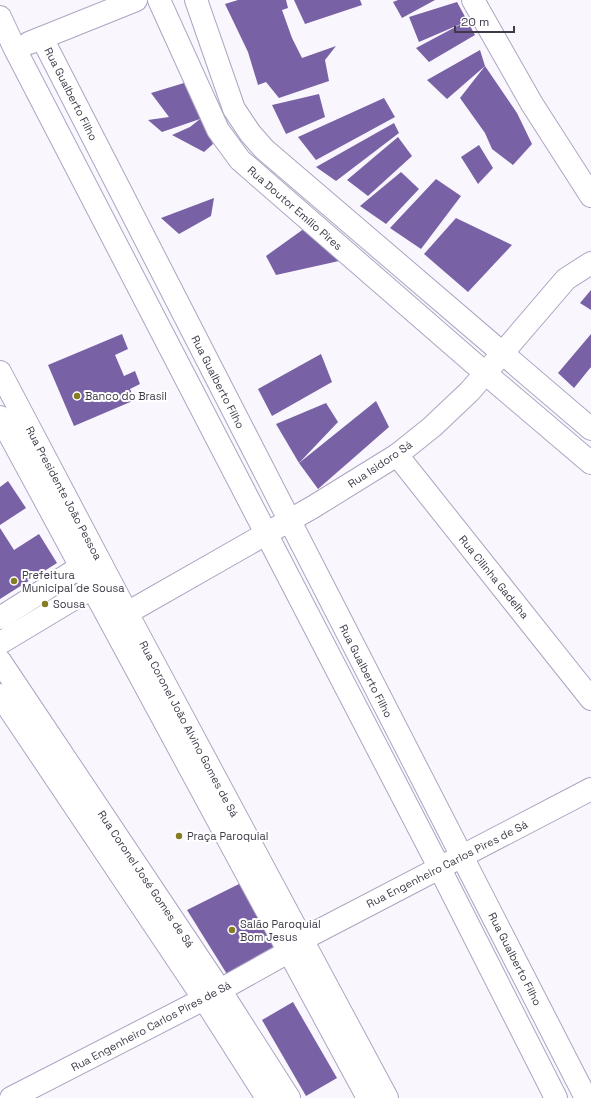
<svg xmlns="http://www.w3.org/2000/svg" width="591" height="1098" viewBox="0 0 591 1098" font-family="'Space Grotesk',sans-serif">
<rect width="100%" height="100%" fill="#f9f7fd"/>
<g fill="#7861a5">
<polygon points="238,0 286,0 288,8 282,10 292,38 302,58 336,46 325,60 329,81 279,98 266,82 258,85 248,52 225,4"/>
<polygon points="294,0 360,0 362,5 305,24"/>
<polygon points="398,0 435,0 402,18 393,2"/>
<polygon points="457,2 475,35 429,62 416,48 463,23 419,42 409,17"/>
<polygon points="480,50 485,66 517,113 532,144 513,165 492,149 485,133 460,98 485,66 447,99 427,80"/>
<polygon points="184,83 213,144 204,152 172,135 190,127 200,119 162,132 148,120 169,117 151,93"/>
<polygon points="319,94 325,117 286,134 272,105"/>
<polygon points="384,98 395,117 316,160 298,137"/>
<polygon points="394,123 399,133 336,181 316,167"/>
<polygon points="398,137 412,156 368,196 347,180"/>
<polygon points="479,145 493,168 478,184 461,157"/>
<polygon points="401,172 419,189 386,224 360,206"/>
<polygon points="436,179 461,196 421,249 390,228"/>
<polygon points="214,198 211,216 179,234 161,218"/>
<polygon points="456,218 512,245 468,292 424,254"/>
<polygon points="305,228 339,261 276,275 266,256"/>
<polygon points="591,290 591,310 580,303"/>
<polygon points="122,334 128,349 115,355 124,376 135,371 140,384 130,389 135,400 74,426 48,365"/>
<polygon points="591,334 591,367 574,388 558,373"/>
<polygon points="321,354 332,382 272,416 258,389"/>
<polygon points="376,401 389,427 318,489 299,463"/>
<polygon points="326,403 338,422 299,463 276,424"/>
<polygon points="8,481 26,508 0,525 0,487"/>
<polygon points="0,528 14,550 39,534 57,563 0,599"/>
<polygon points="241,883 276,949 230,979 187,910"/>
<polygon points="293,1002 337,1078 306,1096 262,1020"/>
</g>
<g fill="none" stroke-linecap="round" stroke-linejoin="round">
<defs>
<g id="street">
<polyline points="473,0 532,104 591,196"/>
<polyline points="0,17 15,49 439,867 556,1098"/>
<polyline points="42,38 586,1098"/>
<polyline points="29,43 136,0"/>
<polyline points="397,455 591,699"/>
<polyline points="127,613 313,507 397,455 432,427 470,391 566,279 591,263"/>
<polyline points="0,661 220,990 289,1098"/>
<polyline points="0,695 204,999 267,1098"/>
</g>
<g id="secondary">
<polyline points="159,0 218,130 240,160 485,373 591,463"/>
<polyline points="196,0 234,109 250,133 264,149 591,429"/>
<polyline points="0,372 127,613 387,1098"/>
<polyline points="0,417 368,1098"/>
<polyline points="0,618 93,559"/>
<polyline points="0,643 105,580"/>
<polyline points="303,939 591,789"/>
<polyline points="11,1098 204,999 290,951"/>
</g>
</defs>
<use href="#street" stroke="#ada4c2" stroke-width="24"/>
<use href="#secondary" stroke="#ada4c2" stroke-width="24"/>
<use href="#street" stroke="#fff" stroke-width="22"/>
<use href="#secondary" stroke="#fff" stroke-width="22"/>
</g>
<g fill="#857d23" stroke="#fff" stroke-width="1.5">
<circle cx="77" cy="396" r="4"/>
<circle cx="14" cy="581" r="4"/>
<circle cx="45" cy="604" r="4"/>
<circle cx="179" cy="836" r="4"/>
<circle cx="232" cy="930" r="4"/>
</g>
<g text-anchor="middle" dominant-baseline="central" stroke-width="4" stroke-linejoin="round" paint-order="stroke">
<g font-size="11" fill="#3e3a47" stroke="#fff">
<text transform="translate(71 94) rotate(63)">Rua Gualberto Filho</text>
<text transform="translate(295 208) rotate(41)">Rua Doutor Emílio Pires</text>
<text transform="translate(218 382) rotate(63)">Rua Gualberto Filho</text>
<text transform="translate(380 464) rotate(-34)">Rua Isidoro Sá</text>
<text transform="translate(64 493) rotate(62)">Rua Presidente João Pessoa</text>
<text transform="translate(494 577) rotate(51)">Rua Cilinha Gadelha</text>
<text transform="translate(366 671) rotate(63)">Rua Gualberto Filho</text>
<text transform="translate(189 729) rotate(62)">Rua Coronel João Alvino Gomes de Sá</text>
<text transform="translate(447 864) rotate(-27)">Rua Engenheiro Carlos Pires de Sá</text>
<text transform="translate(146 879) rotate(56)">Rua Coronel José Gomes de Sá</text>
<text transform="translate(515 959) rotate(63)">Rua Gualberto Filho</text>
<text transform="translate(151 1026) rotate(-28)">Rua Engenheiro Carlos Pires de Sá</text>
</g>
<g font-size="11" fill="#3e3a47" stroke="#fff" text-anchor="start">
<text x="85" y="396">Banco do Brasil</text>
<text x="22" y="575">Prefeitura<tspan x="22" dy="13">Municipal de Sousa</tspan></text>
<text x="53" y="604">Sousa</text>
<text x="187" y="836">Praça Paroquial</text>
<text x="240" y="924">Salão Paroquial<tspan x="240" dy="13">Bom Jesus</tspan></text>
</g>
</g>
<path d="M455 26v6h59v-6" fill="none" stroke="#3e3a47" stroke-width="2"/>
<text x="461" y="26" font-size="12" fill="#3e3a47" stroke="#ffffff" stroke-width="3" paint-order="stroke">20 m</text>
</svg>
